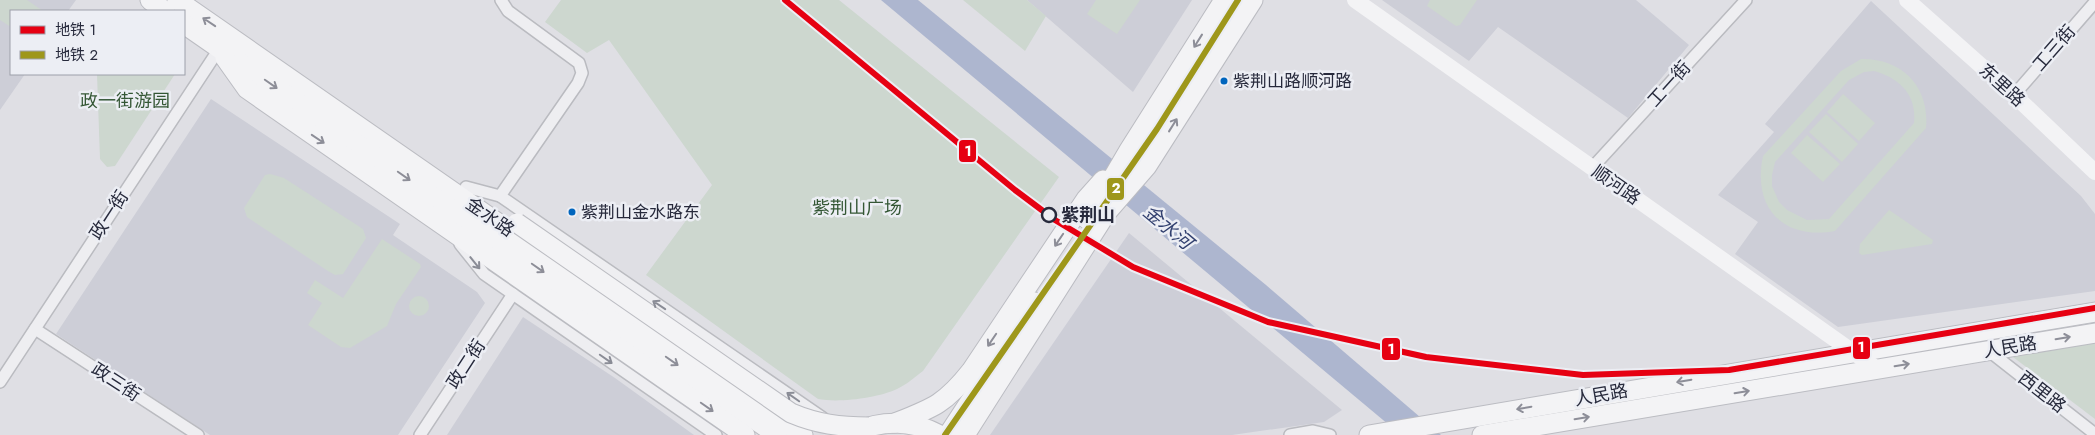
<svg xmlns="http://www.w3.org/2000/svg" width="2095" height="435" viewBox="0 0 2095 435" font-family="Jost,'Noto Sans SC',sans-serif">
<rect width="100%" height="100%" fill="#dfdfe4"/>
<g fill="#cdced7">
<polygon points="0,0 76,0 68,11 11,11 11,74 25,74 0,110"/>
<polygon points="1027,0 1192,0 1133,92"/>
<polygon points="1382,0 1636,0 1689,45 1628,118 1498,27 1469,61"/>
<polygon points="1871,1 2081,196 2095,214 2095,291 1838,327 1735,254 1758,222 1718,195 1774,132 1765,124"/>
<polygon points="211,99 400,224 393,235 477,292 485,303 398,435 210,435 56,334"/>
<polygon points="1129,233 1342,410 1324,422 1232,435 990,435"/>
<polygon points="523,317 615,378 694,435 447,435"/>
</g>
<g fill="#cdd7cf" fill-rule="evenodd">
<polygon points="0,0 27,0 43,11 11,11 11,27 0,20"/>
<path d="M561,0H839L1059,177L923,371C915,377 906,385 897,389C878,398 839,403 818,399L646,275L712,185L609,40L587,53L545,22Z"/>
<polygon points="963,0 1027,0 1046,16 1025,51"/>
<polygon points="1096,0 1140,0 1117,34 1087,14"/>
<polygon points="1430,0 1477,0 1460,25 1456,26 1427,6"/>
<path d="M1861,59C1902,58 1930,87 1926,128L1835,231C1783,240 1752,208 1763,156L1841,71ZM1874,71C1899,78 1917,94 1914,123L1829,219L1807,220L1787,210L1779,202L1772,186V175L1775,162L1849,80L1864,72Z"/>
<polygon points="97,74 175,74 115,166 107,167 100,159"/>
<polygon points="1843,94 1875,123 1859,141 1827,112"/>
<polygon points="1826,114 1858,144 1842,162 1809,132"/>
<polygon points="1807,135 1840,164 1823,182 1791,153"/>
<polygon points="270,174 284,178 363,229 366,238 343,274 335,275 328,271 247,217 244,208 265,175"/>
<polygon points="1889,210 1933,240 1932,244 1862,255 1859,253 1860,244"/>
<polygon points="382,239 420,264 421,267 396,304 387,326 350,348 341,347 308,325 322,303 307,293 315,280 343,298"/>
<circle cx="419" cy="306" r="10"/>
<polygon points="2095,343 2095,419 2013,357"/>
</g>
<polygon fill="#adb6cf" points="881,0 918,0 1266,285 1441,435 1401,435"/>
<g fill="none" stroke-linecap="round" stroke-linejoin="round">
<defs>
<g id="street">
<polyline points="2014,95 2095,2"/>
<polyline points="1592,168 1746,0"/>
<polyline points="466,187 500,196 823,418"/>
<polyline points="500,196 578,83 582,73 579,63 508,11 501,0"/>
<polyline points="460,244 484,274 716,435"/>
<polyline points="35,329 198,435"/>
<polyline points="1989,351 2095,434"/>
<polyline points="0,382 219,49"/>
<polyline points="420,435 513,294"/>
<polyline points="1290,435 1313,431 1330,435"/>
</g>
<g id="primary">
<polyline points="150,0 165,11"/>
<polyline points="177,0 803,435"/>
<polyline points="184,24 777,435"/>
<polyline points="225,58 247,89 745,435"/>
<polyline points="1088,220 1129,150 1224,0"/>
<path d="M895,423C933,408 945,404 971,371L1086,199L1103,180"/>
<path d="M855,432C882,420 913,420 940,435"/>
<polyline points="948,435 1035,302"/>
<polyline points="965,435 1107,212 1147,166 1253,0"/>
<polyline points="1369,435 2095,312"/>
<polyline points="1482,435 2095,333"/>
</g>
</defs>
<use href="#street" stroke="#babbc0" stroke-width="14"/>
<use href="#primary" stroke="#bbbcc2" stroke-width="21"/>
<use href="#street" stroke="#eeeef1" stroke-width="11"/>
<g stroke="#f3f3f5" stroke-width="16">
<polyline points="1355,0 1877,369"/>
<polyline points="1907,0 2014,95 2095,172"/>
</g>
<use href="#primary" stroke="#f3f3f5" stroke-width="19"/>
<defs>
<path id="primary-bridge" d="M517,223L791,413C817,424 840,427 869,427"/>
</defs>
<use href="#primary-bridge" stroke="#bbbcc2" stroke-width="21" stroke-linecap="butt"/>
<use href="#primary-bridge" stroke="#f3f3f5" stroke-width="19"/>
<defs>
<polyline id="metro-1" points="785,0 1015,190 1055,220 1133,267 1268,322 1426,357 1583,375 1729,370 2095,308"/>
<polyline id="metro-2" points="945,435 1157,129 1238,0"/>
</defs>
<use href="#metro-1" stroke="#eceef4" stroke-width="10"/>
<use href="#metro-2" stroke="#eceef4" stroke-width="10"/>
<use href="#metro-1" stroke="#e60012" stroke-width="6"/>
<use href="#metro-2" stroke="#9e971b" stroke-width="6"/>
</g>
<defs><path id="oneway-shaft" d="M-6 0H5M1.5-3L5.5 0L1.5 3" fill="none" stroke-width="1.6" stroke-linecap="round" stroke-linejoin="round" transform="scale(1.25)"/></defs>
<g stroke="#8d8e98">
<use href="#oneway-shaft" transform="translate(209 22) rotate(-146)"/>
<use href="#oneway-shaft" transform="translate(1198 41) rotate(122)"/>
<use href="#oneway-shaft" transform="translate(271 84) rotate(35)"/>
<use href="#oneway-shaft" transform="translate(1173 125) rotate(-58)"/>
<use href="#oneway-shaft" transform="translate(318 139) rotate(34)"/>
<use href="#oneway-shaft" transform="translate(404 176) rotate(35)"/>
<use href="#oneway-shaft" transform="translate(1059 240) rotate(124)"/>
<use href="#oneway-shaft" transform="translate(538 268) rotate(35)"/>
<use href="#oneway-shaft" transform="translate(2063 338) rotate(-9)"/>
<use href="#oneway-shaft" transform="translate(992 340) rotate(124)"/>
<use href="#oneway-shaft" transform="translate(672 361) rotate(35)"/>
<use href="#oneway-shaft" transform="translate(1902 365) rotate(-9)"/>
<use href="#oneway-shaft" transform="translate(1684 381) rotate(170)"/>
<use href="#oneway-shaft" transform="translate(1742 392) rotate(-9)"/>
<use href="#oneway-shaft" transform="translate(707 407) rotate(35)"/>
<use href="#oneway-shaft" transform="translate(1524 408) rotate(170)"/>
<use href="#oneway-shaft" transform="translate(1582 418) rotate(-9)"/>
</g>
<g stroke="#8a8c96">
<use href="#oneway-shaft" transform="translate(475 263) rotate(51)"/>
<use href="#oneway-shaft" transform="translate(659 305) rotate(-146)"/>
<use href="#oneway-shaft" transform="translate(606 359) rotate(35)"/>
<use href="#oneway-shaft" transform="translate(793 397) rotate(-145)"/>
</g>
<g fill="#0065bd" stroke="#eceef4" stroke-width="2">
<circle cx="1224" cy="81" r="4.5"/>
<circle cx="572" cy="212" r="4.5"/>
</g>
<circle fill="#eceef4" stroke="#272a3c" stroke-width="2.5" cx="1049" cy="215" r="7"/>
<g text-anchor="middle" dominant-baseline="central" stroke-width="5" stroke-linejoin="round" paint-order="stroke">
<g font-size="17" fill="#272a3c" stroke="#eceef4" text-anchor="start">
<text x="1233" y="81">紫荆山路顺河路</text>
<text x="581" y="212">紫荆山金水路东</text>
</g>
<g font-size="18" fill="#272a3c" stroke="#eceef4">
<text transform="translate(2054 48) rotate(-49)">工三街</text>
<text transform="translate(1669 84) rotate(-48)">工一街</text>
<text transform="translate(2002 85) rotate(42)">东里路</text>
<text transform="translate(1616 185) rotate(35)">顺河路</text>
<text transform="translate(109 215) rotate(-57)">政一街</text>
<text transform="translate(490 217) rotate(35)">金水路</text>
<text transform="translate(2010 347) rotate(-9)">人民路</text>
<text transform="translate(466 364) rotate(-57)">政二街</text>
<text transform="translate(116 382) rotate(33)">政三街</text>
<text transform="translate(2042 392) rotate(38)">西里路</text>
<text transform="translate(1601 395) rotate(-10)">人民路</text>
</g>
<g font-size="18" fill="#345735" stroke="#eceef4">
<text x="125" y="101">政一街游园</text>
<text x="857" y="208">紫荆山广场</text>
</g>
<g font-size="18" font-weight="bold" fill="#272a3c" stroke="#eceef4" text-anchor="start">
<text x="1061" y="215">紫荆山</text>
</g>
<g font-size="19" font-style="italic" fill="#32406f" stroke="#eceef4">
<text transform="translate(1168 227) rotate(40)">金水河</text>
</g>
</g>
<g stroke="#eceef4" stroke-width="2">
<rect x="958" y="139" width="19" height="24" rx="5" fill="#e60012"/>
<rect x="1106" y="177" width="19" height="24" rx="5" fill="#9e971b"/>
<rect x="1852" y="336" width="19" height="24" rx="5" fill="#e60012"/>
<rect x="1381" y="337" width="20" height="24" rx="5" fill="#e60012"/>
</g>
<g font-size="14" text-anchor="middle" font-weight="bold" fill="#fff">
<text x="968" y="156">1</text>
<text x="1116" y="193">2</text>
<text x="1861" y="352">1</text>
<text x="1391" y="354">1</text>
</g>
<rect x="10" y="10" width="175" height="65" fill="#eceef4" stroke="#9da0aa"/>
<rect x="20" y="26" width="25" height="8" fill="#e60012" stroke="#9da0aa"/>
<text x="55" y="35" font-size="15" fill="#272a3c">地铁 1</text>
<rect x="20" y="51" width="25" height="8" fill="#9e971b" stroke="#9da0aa"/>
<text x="55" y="60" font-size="15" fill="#272a3c">地铁 2</text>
</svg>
